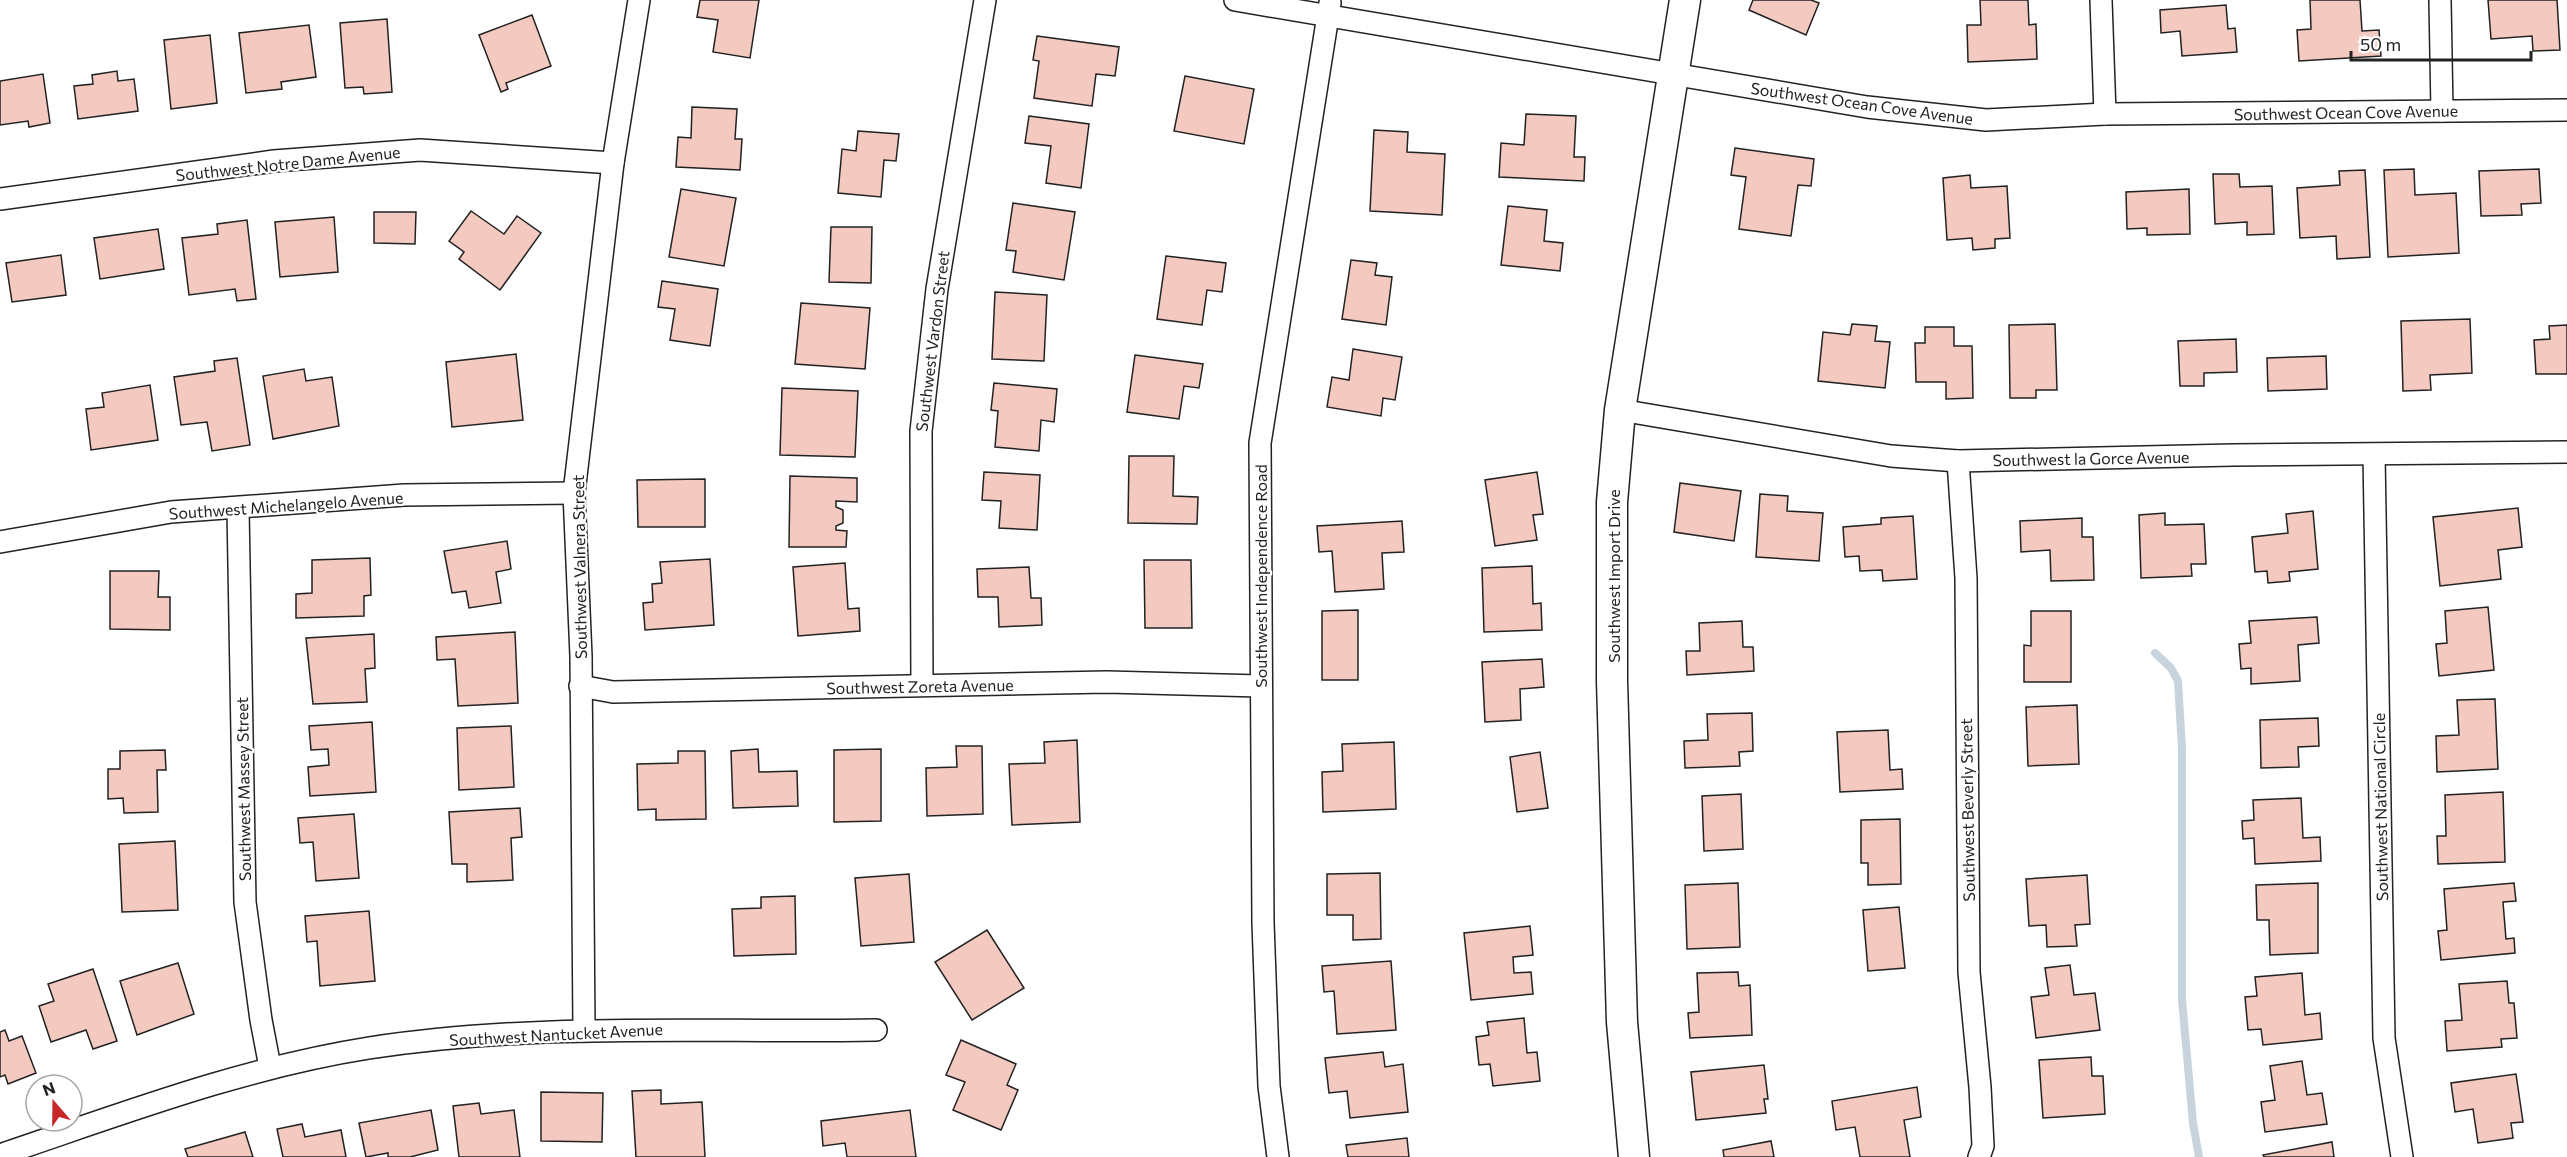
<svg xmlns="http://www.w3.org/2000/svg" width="2567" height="1157" viewBox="0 0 2567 1157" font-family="Commissioner,sans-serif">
<rect width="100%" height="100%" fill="#fff"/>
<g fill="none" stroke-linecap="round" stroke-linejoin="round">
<polyline stroke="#c7d3dd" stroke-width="8" points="2155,653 2171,668 2178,681 2182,749 2182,1000 2193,1123 2199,1157"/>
</g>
<g fill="#f3c9c0" stroke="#222" stroke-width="1.5">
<polygon points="700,0 759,0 750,58 713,52 718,20 697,17"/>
<polygon points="1753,0 1811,0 1819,3 1806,35 1749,10"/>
<polygon points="1980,0 2028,0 2029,25 2036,24 2037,59 1968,62 1967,25 1981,25"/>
<polygon points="2310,0 2360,0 2362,31 2379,30 2381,56 2299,61 2297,30 2311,29"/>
<polygon points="2488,0 2557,0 2560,50 2533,51 2532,36 2491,39"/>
<polygon points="2226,5 2228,29 2235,28 2237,52 2182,56 2180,31 2161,33 2160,10"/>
<polygon points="532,15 551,66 506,83 508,89 501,92 479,35"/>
<polygon points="387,19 392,92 364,94 363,87 345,88 340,23"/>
<polygon points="309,25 316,77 281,82 282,89 246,93 239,33"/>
<polygon points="210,35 217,103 171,109 164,40"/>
<polygon points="1037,36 1119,47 1115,76 1096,74 1092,106 1034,98 1039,61 1033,60"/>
<polygon points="117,71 118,81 134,79 138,111 78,119 74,86 93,84 92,75"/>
<polygon points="43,74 50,123 29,127 28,121 0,125 0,81"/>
<polygon points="1185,76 1254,89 1244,144 1174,131"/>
<polygon points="692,107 737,109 735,139 742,139 740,170 676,167 678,137 691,138"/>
<polygon points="1526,114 1576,116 1574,157 1585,157 1584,181 1499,177 1501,143 1524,145"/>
<polygon points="1029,116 1089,124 1081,188 1046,183 1051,146 1025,143"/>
<polygon points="1374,130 1408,132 1407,152 1445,154 1442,215 1370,211"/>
<polygon points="858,131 899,134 896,161 884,160 881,197 838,193 842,149 856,151"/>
<polygon points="1735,148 1814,159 1811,186 1798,185 1791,236 1739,229 1746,177 1731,175"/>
<polygon points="2414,169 2415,195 2456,193 2459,253 2388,257 2384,170"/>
<polygon points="2539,169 2541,203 2521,204 2522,215 2481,216 2479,171"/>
<polygon points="2365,170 2370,257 2337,259 2336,236 2300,238 2297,188 2340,185 2339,171"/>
<polygon points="2213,174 2239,174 2240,187 2272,186 2274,234 2247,235 2247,222 2215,224"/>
<polygon points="1970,175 1971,188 2007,186 2010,238 1995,239 1995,248 1973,250 1972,238 1947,240 1943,178"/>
<polygon points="681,189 736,198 724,266 669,257"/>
<polygon points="2189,189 2190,234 2147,235 2147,228 2127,229 2126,192"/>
<polygon points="1013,203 1075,212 1064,280 1013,272 1016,251 1006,250"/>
<polygon points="1508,206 1547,210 1544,241 1563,243 1560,271 1501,265"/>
<polygon points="471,211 504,234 517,216 541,233 500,290 459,259 464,252 449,241"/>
<polygon points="374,212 416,212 415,244 374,243"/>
<polygon points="334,217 338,272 280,277 275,222"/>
<polygon points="247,220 256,299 237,301 235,289 189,295 182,238 218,234 217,224"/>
<polygon points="831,227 872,227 871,283 829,282"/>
<polygon points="158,229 164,269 100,279 94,238"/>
<polygon points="61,255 66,295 12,302 6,263"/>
<polygon points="1166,256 1226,263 1222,292 1207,290 1202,325 1157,319"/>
<polygon points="1351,260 1377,263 1375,275 1392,277 1386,325 1342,319"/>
<polygon points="662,281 718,289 710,346 670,340 675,309 658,307"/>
<polygon points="995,292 1047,295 1044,361 992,359"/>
<polygon points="801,303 870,308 865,369 795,364"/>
<polygon points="2470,319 2472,373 2430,375 2431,390 2403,391 2401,321"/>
<polygon points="1852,324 1877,326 1875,341 1890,342 1885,388 1818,381 1823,332 1850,335"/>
<polygon points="2055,324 2057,390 2036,390 2036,398 2010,398 2009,325"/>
<polygon points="2567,325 2567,374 2536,374 2534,340 2550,339 2549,326"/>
<polygon points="1925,327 1954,327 1954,346 1972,346 1973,398 1946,399 1946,382 1916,382 1915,343 1925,343"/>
<polygon points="2236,339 2237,372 2204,373 2204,386 2180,386 2178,341"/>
<polygon points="1353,349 1402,357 1395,400 1383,398 1381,416 1327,407 1332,377 1349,380"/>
<polygon points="516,354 523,420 452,427 446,362"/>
<polygon points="1135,355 1203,364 1199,388 1184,386 1179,419 1127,412"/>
<polygon points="2326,356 2327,389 2268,391 2267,358"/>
<polygon points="237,358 250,445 212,451 207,422 181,425 174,377 215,371 214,361"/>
<polygon points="304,369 306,381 332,377 339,426 273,439 263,376"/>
<polygon points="994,383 1057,389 1054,422 1041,420 1039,451 995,447 998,411 991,410"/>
<polygon points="150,385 158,440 91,450 86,409 104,407 102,393"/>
<polygon points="782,388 858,391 855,457 780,455"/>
<polygon points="1129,456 1174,456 1173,496 1198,497 1197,524 1128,523"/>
<polygon points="984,472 1040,475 1037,530 999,528 1001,501 982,500"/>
<polygon points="1537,472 1543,514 1533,515 1537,540 1495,546 1485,480"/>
<polygon points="790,476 857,478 857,502 836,501 836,507 843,510 843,523 836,526 836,530 847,531 846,547 789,547"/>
<polygon points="705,479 705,527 638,527 637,480"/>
<polygon points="1680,483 1741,491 1734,541 1674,532"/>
<polygon points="1760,494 1788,496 1787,511 1823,513 1819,561 1756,557"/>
<polygon points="2518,508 2522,547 2498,550 2501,579 2440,586 2433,517"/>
<polygon points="2313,511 2318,569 2289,572 2290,581 2268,583 2267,571 2255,572 2252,537 2288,533 2286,514"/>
<polygon points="2165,513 2165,525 2204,524 2206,564 2191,564 2192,576 2141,578 2139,515"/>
<polygon points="1913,516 1917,579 1883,581 1882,570 1860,571 1859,556 1845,557 1843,527 1881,524 1881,518"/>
<polygon points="2082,518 2082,537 2093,537 2094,580 2051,581 2050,550 2021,552 2020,521"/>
<polygon points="1402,521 1404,552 1382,553 1384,589 1335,592 1332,551 1319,552 1317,526"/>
<polygon points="507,541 511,569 496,572 501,603 469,608 466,591 452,593 444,551"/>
<polygon points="370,558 371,595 364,596 364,616 296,618 296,594 312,593 312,560"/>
<polygon points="710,559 714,625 645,630 643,603 653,602 652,584 662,583 660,562"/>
<polygon points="1144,560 1191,560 1192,628 1145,628"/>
<polygon points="845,563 848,609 859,608 860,631 798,636 793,567"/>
<polygon points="1532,566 1533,604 1541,603 1542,630 1484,632 1482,568"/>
<polygon points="1029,567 1031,598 1041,598 1042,625 999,627 998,597 978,597 977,569"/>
<polygon points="110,571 159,571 158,597 170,597 170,630 110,629"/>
<polygon points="2488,607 2494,670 2439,676 2436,644 2447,643 2445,611"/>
<polygon points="1358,610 1358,680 1322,680 1322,611"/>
<polygon points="2031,611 2071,611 2071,682 2024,682 2024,645 2031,646"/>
<polygon points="2317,617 2319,643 2298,645 2300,681 2251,684 2251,668 2241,669 2239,644 2251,643 2249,621"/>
<polygon points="1742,621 1743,647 1753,647 1754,671 1687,675 1686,651 1700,651 1699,623"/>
<polygon points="515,632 518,703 458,706 455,659 437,660 436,637"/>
<polygon points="374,634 375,668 365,669 367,702 313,704 306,638"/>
<polygon points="1542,659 1544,687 1520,689 1521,720 1485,722 1482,662"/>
<polygon points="2495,699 2498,769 2437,772 2436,736 2459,735 2457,700"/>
<polygon points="2077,705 2079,764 2028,766 2026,707"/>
<polygon points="1752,713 1753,751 1739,752 1740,766 1685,768 1684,741 1708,740 1707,714"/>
<polygon points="2318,718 2319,746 2298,747 2299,767 2261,768 2260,720"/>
<polygon points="372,722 376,792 310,796 308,767 329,765 328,749 311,750 309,726"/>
<polygon points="511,726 514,787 459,790 457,728"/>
<polygon points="1888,730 1890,770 1902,769 1903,789 1840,792 1837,732"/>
<polygon points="1077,740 1080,822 1012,825 1009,764 1045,763 1044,742"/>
<polygon points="1394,742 1396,809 1323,812 1322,772 1343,771 1342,744"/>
<polygon points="956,746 982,746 983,814 927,816 926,768 957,767"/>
<polygon points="758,749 759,772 797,771 798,806 733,808 731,751"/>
<polygon points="881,749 881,821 834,822 834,750"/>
<polygon points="165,750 166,770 157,770 158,812 124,813 123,798 108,799 108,769 120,769 120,751"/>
<polygon points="678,751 705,751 706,819 656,820 656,809 638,810 637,764 678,763"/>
<polygon points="1540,752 1548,808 1517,812 1510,757"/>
<polygon points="2503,792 2505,862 2438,864 2437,836 2446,836 2445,795"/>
<polygon points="1741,794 1743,849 1704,851 1702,796"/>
<polygon points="2301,798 2303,838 2320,837 2321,861 2255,864 2254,838 2243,839 2242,821 2254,820 2253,800"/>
<polygon points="520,808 522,837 511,838 513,880 467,882 467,864 452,864 449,812"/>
<polygon points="354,814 359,878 316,881 313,842 300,843 298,818"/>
<polygon points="1900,819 1901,884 1868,885 1868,863 1861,863 1861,820"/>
<polygon points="175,841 178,910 122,912 119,844"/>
<polygon points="1380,873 1381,939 1353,940 1353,915 1327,915 1327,874"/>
<polygon points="909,874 914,942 861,946 855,878"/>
<polygon points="2087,875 2090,924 2075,925 2077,946 2047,947 2046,925 2029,926 2026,879"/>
<polygon points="1738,883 1740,947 1687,949 1685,885"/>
<polygon points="2318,883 2318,953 2270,955 2269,920 2257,920 2256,885"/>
<polygon points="2514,883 2516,901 2503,902 2506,939 2514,938 2515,953 2441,960 2438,931 2447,930 2444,889"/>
<polygon points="795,896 796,954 734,956 732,909 761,908 761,897"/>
<polygon points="1899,907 1905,968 1868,971 1863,910"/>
<polygon points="369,911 375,981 320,986 317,941 307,942 305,916"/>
<polygon points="1530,926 1533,955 1513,957 1514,973 1531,972 1533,994 1471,1000 1464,933"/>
<polygon points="987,930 1024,988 972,1020 935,962"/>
<polygon points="1391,961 1396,1030 1337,1034 1334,991 1324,992 1322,966"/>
<polygon points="178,963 194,1014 137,1035 120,981"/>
<polygon points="2070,965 2074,995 2095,993 2100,1030 2036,1038 2031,997 2049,995 2045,968"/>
<polygon points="93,969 117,1041 93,1049 86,1030 51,1042 39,1006 54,1001 48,984"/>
<polygon points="1738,972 1739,986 1750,985 1752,1035 1690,1038 1688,1013 1699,1012 1697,973"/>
<polygon points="2302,973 2305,1015 2320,1013 2322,1039 2263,1045 2261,1029 2248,1030 2245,997 2257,996 2255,977"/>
<polygon points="2507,981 2509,1003 2514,1003 2517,1038 2501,1039 2502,1047 2447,1051 2445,1021 2462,1020 2459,984"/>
<polygon points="1524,1018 1527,1053 1537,1052 1540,1081 1493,1086 1490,1064 1479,1065 1476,1037 1489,1035 1487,1022"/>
<polygon points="5,1030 9,1041 22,1036 36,1073 8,1084 5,1075 0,1077 0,1032"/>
<polygon points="961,1040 1016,1064 1007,1085 1018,1090 1001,1130 953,1110 965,1082 946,1075"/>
<polygon points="1383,1052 1385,1067 1403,1064 1408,1112 1350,1118 1347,1091 1329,1093 1325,1058"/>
<polygon points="2091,1057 2092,1076 2103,1076 2105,1114 2043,1118 2039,1060"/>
<polygon points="2302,1061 2307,1095 2322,1093 2327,1124 2265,1132 2261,1102 2275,1100 2270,1066"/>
<polygon points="1764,1065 1768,1099 1764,1099 1766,1113 1696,1120 1691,1072"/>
<polygon points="2516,1074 2523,1122 2511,1123 2513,1138 2478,1143 2473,1109 2455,1112 2451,1083"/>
<polygon points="1917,1087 1921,1117 1904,1120 1910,1157 1860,1157 1855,1127 1836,1130 1832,1101"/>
<polygon points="661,1090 661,1104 702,1102 705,1157 636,1157 632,1091"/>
<polygon points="541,1092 603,1093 602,1142 541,1141"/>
<polygon points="479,1103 481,1114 514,1110 520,1157 459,1157 453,1106"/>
<polygon points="431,1110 438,1150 410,1157 388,1157 388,1153 366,1157 359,1123"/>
<polygon points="910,1110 916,1157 847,1157 845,1143 823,1146 821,1121"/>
<polygon points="302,1124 305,1137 341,1130 346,1157 283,1157 277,1129"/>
<polygon points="245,1132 253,1157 188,1157 185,1149"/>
<polygon points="1407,1138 1409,1157 1348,1157 1346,1145"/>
<polygon points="1771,1141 1774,1157 1724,1157 1723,1150"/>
<polygon points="2332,1142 2334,1157 2264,1157 2263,1155"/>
</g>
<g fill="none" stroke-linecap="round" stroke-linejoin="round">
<defs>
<g id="street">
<polyline points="1235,0 1867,107 1986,120 2105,114 2567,110"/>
<polyline points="2101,0 2105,114"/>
<polyline points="2440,0 2442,111"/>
<polyline points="0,199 274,161 420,150 613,163"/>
<polyline points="1620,410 1891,456 1958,461 2233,455 2567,452"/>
<polyline points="2374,455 2384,1038 2402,1157"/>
<polyline points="1958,461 1966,578 1969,972 1980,1087 1983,1146 1979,1157"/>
<polyline points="238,509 245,902 261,1020 270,1067"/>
<polyline points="0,542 171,512 404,495 574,493"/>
<polyline points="922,685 921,431 937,289 985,0"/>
<polyline points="580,686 613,692 1107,682 1260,686"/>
<polyline points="584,1030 581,656 574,493 613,163 639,0"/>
<path d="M0,1155C122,1114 242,1068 369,1048C537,1022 707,1033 876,1030"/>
<polyline points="1278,1157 1269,1086 1263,923 1260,443 1330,3"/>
</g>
<polyline id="secondary" points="1634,1157 1622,1022 1612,681 1612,502 1620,410 1685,0"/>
</defs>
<use href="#street" stroke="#222" stroke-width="24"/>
<use href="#secondary" stroke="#222" stroke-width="33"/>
<use href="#street" stroke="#fff" stroke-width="21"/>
<use href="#secondary" stroke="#fff" stroke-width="30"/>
</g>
<g text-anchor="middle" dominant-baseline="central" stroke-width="4.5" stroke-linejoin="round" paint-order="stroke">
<g font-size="16" fill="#222" stroke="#fff">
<text transform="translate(1862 103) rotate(8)">Southwest Ocean Cove Avenue</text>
<text transform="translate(2346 112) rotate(-1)">Southwest Ocean Cove Avenue</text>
<text transform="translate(288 163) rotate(-6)">Southwest Notre Dame Avenue</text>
<text transform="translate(932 341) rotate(-83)">Southwest Vardon Street</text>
<text transform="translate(2091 458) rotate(-1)">Southwest la Gorce Avenue</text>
<text transform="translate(286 505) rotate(-4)">Southwest Michelangelo Avenue</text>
<text transform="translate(579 567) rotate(-91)">Southwest Valnera Street</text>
<text transform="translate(1260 576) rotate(-90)">Southwest Independence Road</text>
<text transform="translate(1613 576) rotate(-90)">Southwest Import Drive</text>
<text transform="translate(920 686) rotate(-1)">Southwest Zoreta Avenue</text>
<text transform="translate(243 789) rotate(-91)">Southwest Massey Street</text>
<text transform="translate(2380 807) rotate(-91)">Southwest National Circle</text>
<text transform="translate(1967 810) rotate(-91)">Southwest Beverly Street</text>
<text transform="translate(556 1034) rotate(-3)">Southwest Nantucket Avenue</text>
</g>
</g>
<g transform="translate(54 1103) rotate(340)"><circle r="28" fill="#ffffff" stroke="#a7a7a7" stroke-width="1.5"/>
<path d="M0-4.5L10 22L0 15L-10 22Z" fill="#c62828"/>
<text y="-9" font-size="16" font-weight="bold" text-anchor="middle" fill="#222222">N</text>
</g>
<path d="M2351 51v9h180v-9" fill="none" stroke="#222222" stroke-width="3"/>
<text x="2360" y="51" font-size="18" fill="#222222" stroke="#ffffff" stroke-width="4.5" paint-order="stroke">50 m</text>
</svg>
